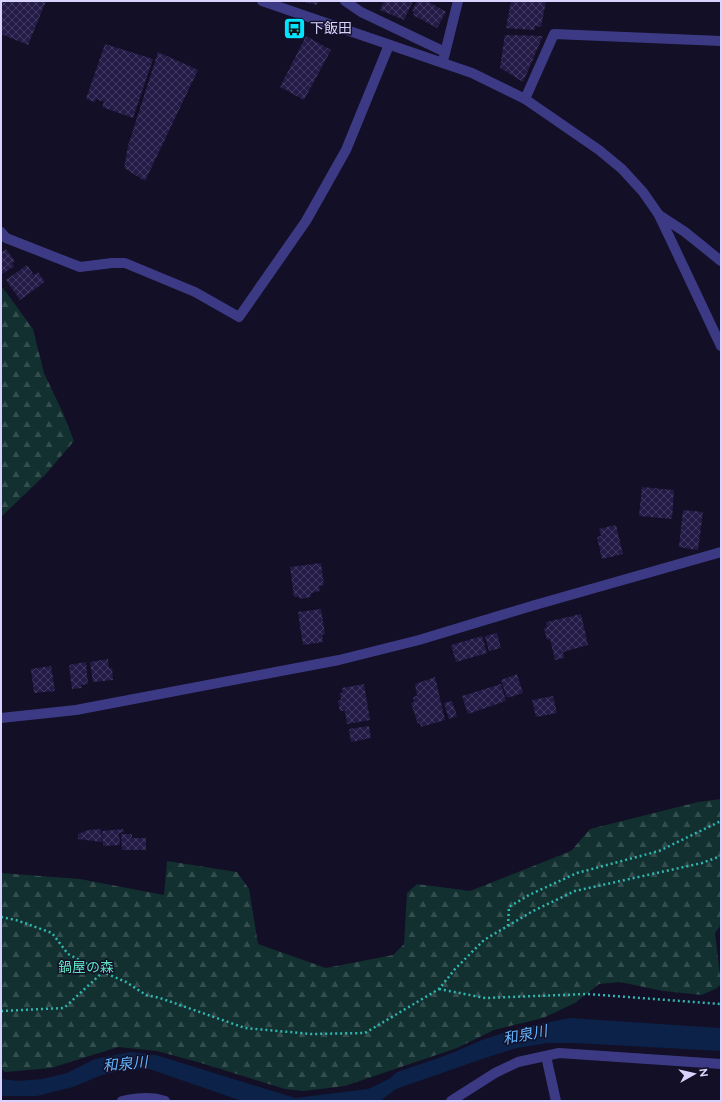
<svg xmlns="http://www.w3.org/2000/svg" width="722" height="1102" viewBox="0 0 722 1102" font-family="Raleway,'Noto Sans JP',sans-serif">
<defs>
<pattern id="forest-firs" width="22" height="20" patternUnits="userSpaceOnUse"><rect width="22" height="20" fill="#12302f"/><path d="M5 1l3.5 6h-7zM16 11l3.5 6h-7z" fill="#344d4e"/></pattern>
<pattern id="building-cross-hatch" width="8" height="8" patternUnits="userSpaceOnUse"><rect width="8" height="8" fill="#241b47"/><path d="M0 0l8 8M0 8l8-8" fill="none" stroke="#433b63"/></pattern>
</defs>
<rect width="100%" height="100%" fill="#130f26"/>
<g fill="url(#forest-firs)">
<polygon points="3,288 33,329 44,373 63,413 74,441 45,475 1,517 1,289"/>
<polygon points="721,799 721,925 715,933 721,984 717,988 702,995 663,991 620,982 599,984 575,1003 543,1018 494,1030 457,1048 345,1086 303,1091 285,1089 201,1063 157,1051 118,1047 51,1068 5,1072 1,1069 1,873 80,879 164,895 167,861 237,872 249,889 258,944 326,968 393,955 404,944 407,893 417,884 470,891 571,851 590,829 698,802"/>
</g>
<polygon fill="#0c2248" points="570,1018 721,1028 721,1051 575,1043 548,1043 517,1048 488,1057 396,1089 380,1101 242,1101 149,1069 125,1070 102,1075 73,1087 37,1096 1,1096 1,1079 18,1081 42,1079 67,1073 95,1059 130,1052 156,1055 295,1098 368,1089 389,1079 397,1072 447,1055 482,1040 515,1029"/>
<g fill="url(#building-cross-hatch)">
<polygon points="1,1 46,1 28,45 1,34"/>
<polygon points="300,1 319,1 316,5"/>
<polygon points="384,1 413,1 404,20 380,10"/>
<polygon points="417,1 427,1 446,12 437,28 413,15 414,12 412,11"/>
<polygon points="511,1 546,1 541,27 535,26 535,30 506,28"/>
<polygon points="505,35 543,36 523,82 500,68"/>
<polygon points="306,36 331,50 304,100 280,87"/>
<polygon points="105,44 153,59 133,118 102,107 104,102 96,99 95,102 86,99"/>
<polygon points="158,52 198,70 145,181 124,168 128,146"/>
<polygon points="6,249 15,261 12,263 14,266 1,275 1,252"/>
<polygon points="27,265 34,275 38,272 45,282 20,300 6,280"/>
<polygon points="642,487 674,490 672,519 639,516"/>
<polygon points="683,510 703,512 698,550 679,547"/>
<polygon points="616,525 623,554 602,559 597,537 601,536 599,529"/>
<polygon points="321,563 324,585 319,586 320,591 311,593 311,597 299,599 299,597 294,597 290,567"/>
<polygon points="321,609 325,634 322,635 323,642 303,645 298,612"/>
<polygon points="581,614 588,645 563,652 564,658 555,660 550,639 547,640 544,628 547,627 546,622"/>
<polygon points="497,633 501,648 489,651 485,636"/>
<polygon points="482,636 487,653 456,662 451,645"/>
<polygon points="108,659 109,668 112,668 113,680 93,682 90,662"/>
<polygon points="86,662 88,684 81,685 82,688 72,689 69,665"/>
<polygon points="51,666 55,691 34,693 31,669"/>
<polygon points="517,674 523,693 507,698 501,680"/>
<polygon points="435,677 445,720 421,727 420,723 418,724 411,703 414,702 413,697 417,696 415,684"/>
<polygon points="364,684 370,720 347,724 345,711 340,711 338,701 341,700 340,693 343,692 342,688"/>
<polygon points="501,684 506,701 468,714 462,696"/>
<polygon points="553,696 557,713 536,717 532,700"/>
<polygon points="452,701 457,716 449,719 444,703"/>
<polygon points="369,726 371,738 351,742 349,729"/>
<polygon points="101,829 102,842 78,839 78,834 88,830"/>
<polygon points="123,829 124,832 119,833 120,845 103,846 102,831"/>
<polygon points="121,834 132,834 132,838 146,838 146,850 122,850"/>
</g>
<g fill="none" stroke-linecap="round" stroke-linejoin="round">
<g stroke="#2fb8b0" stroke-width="2.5" stroke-dasharray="2 3" stroke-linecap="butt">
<polyline points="1,917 16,920 52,933 68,954 103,972"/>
<polyline points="508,926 509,907 529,895 577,873 659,851 721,821"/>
<polyline points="439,989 485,998 587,994 721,1004"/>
<polyline points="1,1011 64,1008 103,972 126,982 146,995 160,998 245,1028 311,1034 365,1033 439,989 455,969 484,940 533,911 575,891 702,863 721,856"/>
</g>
<g stroke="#3d3a85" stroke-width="10">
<polyline points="345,1 361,12 445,52"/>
<polyline points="444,57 458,1"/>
<polyline points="525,99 554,34 721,41"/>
<polyline points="659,215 685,232 721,261"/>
<polyline points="1,232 6,238 80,267 112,263 125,263 195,292 239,317 306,221 346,150 389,45"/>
<polyline points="1,718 76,710 339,660 419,640 535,605"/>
<polyline points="546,1056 556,1101"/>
<path d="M122,1101C135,1098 152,1096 165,1101"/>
<polyline points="451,1101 495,1073 518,1062 559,1053 721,1064"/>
</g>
<g stroke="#3d3a85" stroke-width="10">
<polyline points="262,1 472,73 525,99 599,150 622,169 643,192 659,215 721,346"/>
<polyline points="535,605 721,552"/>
</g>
</g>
<defs>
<symbol id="bus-square" viewBox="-11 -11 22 22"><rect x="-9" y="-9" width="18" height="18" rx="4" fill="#00e5ff" stroke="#130f26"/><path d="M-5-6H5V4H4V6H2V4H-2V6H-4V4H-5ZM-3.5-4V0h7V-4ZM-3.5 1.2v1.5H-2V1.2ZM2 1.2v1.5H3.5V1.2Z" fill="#111"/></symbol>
</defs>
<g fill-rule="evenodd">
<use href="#bus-square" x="282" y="16" width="25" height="25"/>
</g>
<g text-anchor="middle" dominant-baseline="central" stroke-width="3" stroke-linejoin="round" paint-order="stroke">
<g font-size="14" fill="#d9d4ff" stroke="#130f26" text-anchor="start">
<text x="310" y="28">下飯田</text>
</g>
<g font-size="14" fill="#5fe0c0" stroke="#130f26">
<text x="86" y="967">鍋屋の森</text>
</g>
<g font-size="15" font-style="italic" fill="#62b6ff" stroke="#130f26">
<text transform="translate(525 1035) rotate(-11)">和泉川</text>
<text transform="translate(125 1064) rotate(-5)">和泉川</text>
</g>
</g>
<rect width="722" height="1102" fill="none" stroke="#d9d4ff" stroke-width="4"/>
<g transform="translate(694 1074) rotate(82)" stroke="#130f26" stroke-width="3" paint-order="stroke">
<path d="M0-3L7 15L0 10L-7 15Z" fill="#d9d4ff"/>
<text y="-6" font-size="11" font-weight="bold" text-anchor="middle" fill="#d9d4ff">N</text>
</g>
</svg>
